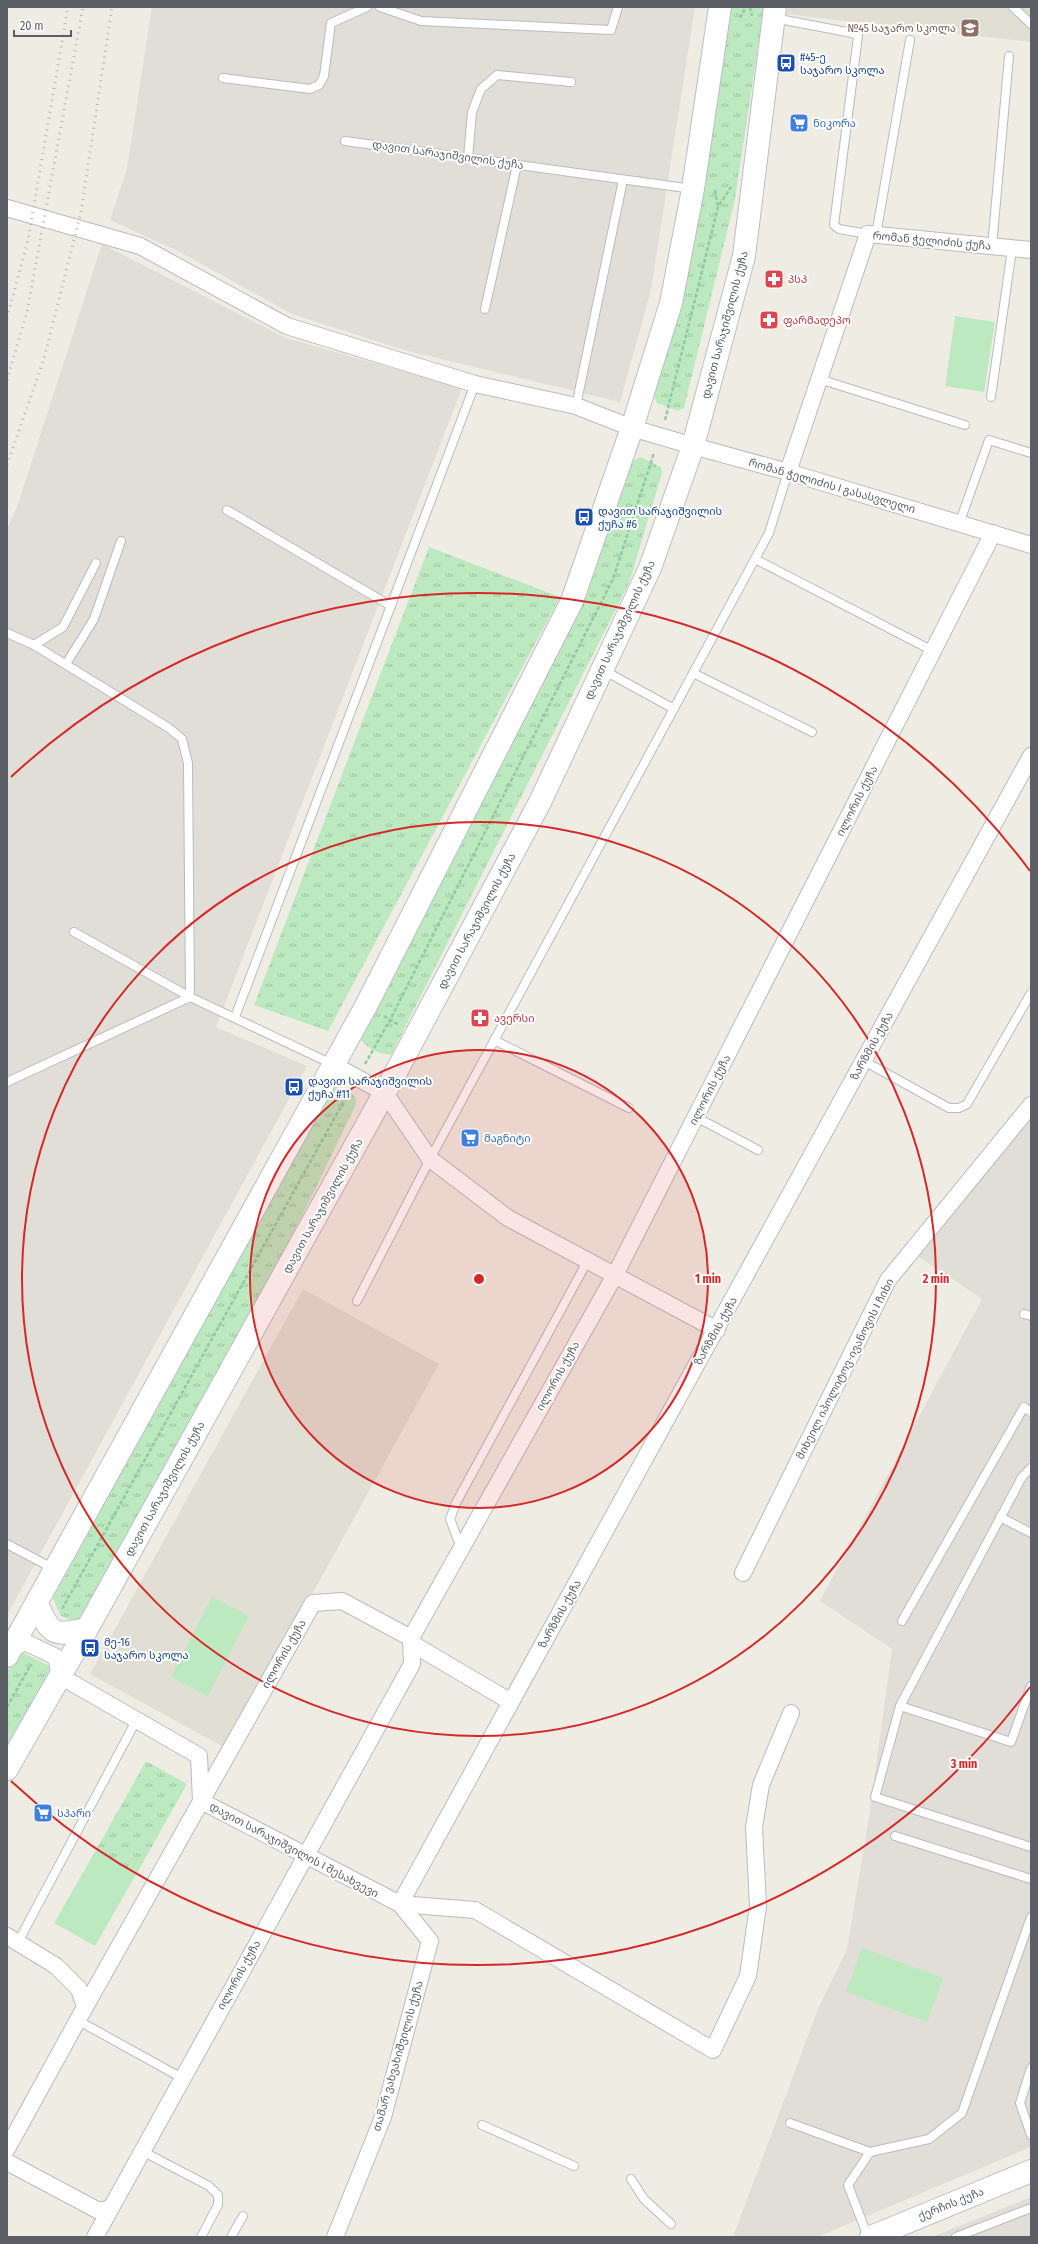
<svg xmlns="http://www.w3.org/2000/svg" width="1038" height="2244" viewBox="0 0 1038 2244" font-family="'Fira Sans Condensed','Noto Sans Georgian',sans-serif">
<defs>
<pattern id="grass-tufts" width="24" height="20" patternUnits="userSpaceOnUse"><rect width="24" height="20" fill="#bce9bf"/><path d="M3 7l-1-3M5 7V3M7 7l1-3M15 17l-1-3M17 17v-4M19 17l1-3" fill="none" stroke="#9cc09f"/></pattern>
</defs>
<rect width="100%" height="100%" fill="#efede3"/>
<g fill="#e0ded7">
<polygon points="152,7 695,7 651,290 620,402 404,350 292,314 178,251 110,220 127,168"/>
<polygon points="102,244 286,338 462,388 216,1027 307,1066 7,1615 7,529 17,507"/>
<polygon points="1031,1109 1031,2147 817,2237 733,2237 818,2009 847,1949 870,1810 892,1649 820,1601 982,1299 916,1255"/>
<polygon points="1031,2197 1031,2237 932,2237"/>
</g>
<g fill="#e1dfd3">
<polygon points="787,7 1031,7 1031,42 786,14"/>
<polygon points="303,1289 439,1364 227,1749 90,1674"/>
</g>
<g fill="url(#grass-tufts)">
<polygon points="730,7 764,7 735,199 684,408 678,411 657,403 654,396 703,199"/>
<path d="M640,457L661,467L662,473L629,583L391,1055C378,1054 365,1047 358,1036L595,572L631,462Z"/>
<polygon points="429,547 560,597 328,1031 254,1005"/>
<path d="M335,1086L355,1096L356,1104C273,1282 176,1453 79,1624L60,1615L53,1598L327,1091Z"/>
<polygon points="19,1651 52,1667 7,1745 7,1672"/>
<polygon points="146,1761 187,1784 137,1873 96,1850"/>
</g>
<g fill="#bce9bf">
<polygon points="955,316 995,322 984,392 945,386"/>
<polygon points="212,1597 249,1616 208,1696 171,1677"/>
<polygon points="96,1850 137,1873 95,1946 54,1923"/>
<polygon points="862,1948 943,1978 927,2022 846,1992"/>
</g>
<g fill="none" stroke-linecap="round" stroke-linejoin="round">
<defs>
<g id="service">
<polyline points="380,7 421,21 611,30 618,7"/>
<polyline points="1013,7 1031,24"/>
<polyline points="774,18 852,33 858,36 834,225 839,229 868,234"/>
<polyline points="223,78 310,89 319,85 324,76 331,23 367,7"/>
<polyline points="345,141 693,189"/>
<polyline points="468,158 472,112 481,89 497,75 571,82"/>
<polyline points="876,235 910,40"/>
<polyline points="992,247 1009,56"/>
<polyline points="485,309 517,165"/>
<polyline points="819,379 965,425"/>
<polyline points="991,397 1012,249"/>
<polyline points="576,406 623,180"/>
<polyline points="227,510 391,606"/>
<polyline points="959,524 989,440 1031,453"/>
<polyline points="755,559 933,651"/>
<polyline points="7,633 34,645 169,728 182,739 188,763 190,997 7,1082"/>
<polyline points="34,645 63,627 96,563"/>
<polyline points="66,664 94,619 121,541"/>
<polyline points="603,670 674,709"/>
<polyline points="693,673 812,732"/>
<polyline points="74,932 190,997 332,1064"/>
<polyline points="235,1017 475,384"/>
<polyline points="494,1040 629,1108"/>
<polyline points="864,1061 949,1108 959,1108 967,1104 1031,993"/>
<polyline points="696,1117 758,1150"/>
<polyline points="357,1301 430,1159 769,533 788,472"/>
<polyline points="1024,1314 1031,1316"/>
<polyline points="1031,1468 1022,1477 900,1706 875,1797 1031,1847"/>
<polyline points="1000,1517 1031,1533"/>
<polyline points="7,1544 54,1569"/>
<polyline points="461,1548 450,1519 456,1503 588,1260"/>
<polyline points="902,1621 1024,1407 1031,1412"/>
<polyline points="900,1706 1011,1742 1031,1686"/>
<polyline points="895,1836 1031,1879"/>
<polyline points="18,1942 137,1719"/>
<polyline points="77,2020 182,2078"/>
<polyline points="1031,2068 1020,2103 1031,2135"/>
<polyline points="790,2123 870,2152"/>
<polyline points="482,2125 574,2166"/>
<polyline points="142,2151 209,2186 218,2195 218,2205 201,2237"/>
<polyline points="631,2179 644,2199 671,2224"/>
<polyline points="231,2237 243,2216"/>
<polyline points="868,2237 848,2185 870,2152 929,2139 962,2113 1031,1917"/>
<polyline points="956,2237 1031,2208"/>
</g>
<g id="minor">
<polyline points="7,208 140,246 287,326 475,384 576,406 632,428 693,446 788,472 1031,545"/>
<polyline points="788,472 868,234 1031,250"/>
<polyline points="332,1064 385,1093 430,1159 508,1218 717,1330"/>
<polyline points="743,1573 888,1280 1031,1105"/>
<polyline points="411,1643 511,1702"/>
<polyline points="11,1649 25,1642 56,1657 60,1676 199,1756 201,1801 400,1904 475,1910 713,2050 748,1976 758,1906 754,1827 761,1785 791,1713"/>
<polyline points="400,1904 1031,756"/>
<polyline points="7,1936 56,1966 79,1989 85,2007 7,2149"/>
<polyline points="85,2007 313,1603 342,1601 411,1638"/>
<polyline points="7,2162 99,2211 111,2208 412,1664 411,1638 615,1275 993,533"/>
<polyline points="95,2237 111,2208"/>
<polyline points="335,2237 383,2117 430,1941 400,1904"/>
</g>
<g id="secondary">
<path d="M37,1604C51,1636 54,1636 87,1629"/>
<polyline points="7,1656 366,1006 572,601 632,428 671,303 693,189 720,7"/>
<polyline points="7,1769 87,1629 395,1074 540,802 650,568 693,446 744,256 775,7"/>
<polyline points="871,2237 1031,2171"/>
</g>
</defs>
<use href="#service" stroke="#b8bbc0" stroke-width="10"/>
<use href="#minor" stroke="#b8bbc0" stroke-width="18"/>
<use href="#secondary" stroke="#bbbec6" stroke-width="24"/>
<g stroke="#93c9a6" stroke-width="2.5" stroke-dasharray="4 2" stroke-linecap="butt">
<polyline points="750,7 752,16"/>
<polyline points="740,18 746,7"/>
<polyline points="715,190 718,207"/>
<polyline points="665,420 718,207 731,187"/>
<polyline points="384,1016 399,1025"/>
<polyline points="365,1064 390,1020 613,579 654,453"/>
<polyline points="62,1609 349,1092"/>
<polyline points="7,1707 31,1664"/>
</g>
<use href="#service" stroke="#fff" stroke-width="8"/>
<use href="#minor" stroke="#fff" stroke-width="16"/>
<use href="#secondary" stroke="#fff" stroke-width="22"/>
<g stroke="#b6b7b8" stroke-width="3" stroke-dasharray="1 5" stroke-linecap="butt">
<polyline points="7,318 28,240 68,7"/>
<polyline points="7,380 27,312 83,7"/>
<polyline points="7,465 44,359 81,212 112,7"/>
</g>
</g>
<circle cx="479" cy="1279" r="229" fill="#d62828" fill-opacity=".12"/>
<g fill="none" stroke="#d62828" stroke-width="2">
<circle cx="479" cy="1279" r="229"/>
<circle cx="479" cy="1279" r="457"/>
<path d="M1030 1687A686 686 0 0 1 11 1781M11 777A686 686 0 0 1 1030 871"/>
</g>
<defs>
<symbol id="school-square" viewBox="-11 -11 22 22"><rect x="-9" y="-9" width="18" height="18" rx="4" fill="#8d6e63" stroke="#fff"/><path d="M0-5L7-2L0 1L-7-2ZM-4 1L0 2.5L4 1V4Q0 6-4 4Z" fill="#fff"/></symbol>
<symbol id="bus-square" viewBox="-11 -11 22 22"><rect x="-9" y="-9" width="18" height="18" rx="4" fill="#1a4fb4" stroke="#fff"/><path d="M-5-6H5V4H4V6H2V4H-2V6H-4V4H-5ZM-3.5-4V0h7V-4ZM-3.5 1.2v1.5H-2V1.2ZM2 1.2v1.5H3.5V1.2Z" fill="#fff"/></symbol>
<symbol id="supermarket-square" viewBox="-11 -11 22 22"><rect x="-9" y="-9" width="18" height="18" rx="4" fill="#3f7fe0" stroke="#fff"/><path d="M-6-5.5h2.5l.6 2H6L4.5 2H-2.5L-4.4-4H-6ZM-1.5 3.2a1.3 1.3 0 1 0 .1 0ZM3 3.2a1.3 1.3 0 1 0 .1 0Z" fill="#fff"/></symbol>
<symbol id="pharmacy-square" viewBox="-11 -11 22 22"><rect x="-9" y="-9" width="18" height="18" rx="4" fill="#e0444e" stroke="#fff"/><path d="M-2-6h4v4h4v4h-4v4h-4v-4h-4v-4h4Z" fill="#fff"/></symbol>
</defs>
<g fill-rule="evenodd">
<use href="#school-square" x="959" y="17" width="22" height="22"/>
<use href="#bus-square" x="775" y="52" width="22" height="22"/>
<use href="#supermarket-square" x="788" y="112" width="22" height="22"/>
<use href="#pharmacy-square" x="763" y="268" width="22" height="22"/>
<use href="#pharmacy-square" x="758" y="309" width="22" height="22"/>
<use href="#bus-square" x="573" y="506" width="22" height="22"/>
<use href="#pharmacy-square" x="469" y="1007" width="22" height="22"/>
<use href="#bus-square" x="283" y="1076" width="22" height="22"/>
<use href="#supermarket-square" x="459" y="1127" width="22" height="22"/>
<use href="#bus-square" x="79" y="1637" width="22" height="22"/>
<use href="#supermarket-square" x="32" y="1802" width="22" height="22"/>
</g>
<g text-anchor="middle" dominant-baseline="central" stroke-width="4" stroke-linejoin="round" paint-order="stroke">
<g font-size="11" fill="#785e54" stroke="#fff" text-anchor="end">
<text x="956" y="28">№45 საჯარო სკოლა</text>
</g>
<g font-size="11" fill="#164399" stroke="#fff" text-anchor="start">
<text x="800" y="57">#45-ე<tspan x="800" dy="13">საჯარო სკოლა</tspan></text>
<text x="598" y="511">დავით სარაჯიშვილის<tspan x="598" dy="13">ქუჩა #6</tspan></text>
<text x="308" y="1081">დავით სარაჯიშვილის<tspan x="308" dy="13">ქუჩა #11</tspan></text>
<text x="104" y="1642">მე-16<tspan x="104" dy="13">საჯარო სკოლა</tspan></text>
</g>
<g font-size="11" fill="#366cbe" stroke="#fff" text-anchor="start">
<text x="813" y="123">ნიკორა</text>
<text x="484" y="1138">მაგნიტი</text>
<text x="57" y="1813">სპარი</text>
</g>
<g font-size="11" fill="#5b5f65" stroke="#fff">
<text transform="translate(448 155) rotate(8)">დავით სარაჯიშვილის ქუჩა</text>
<text transform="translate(932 241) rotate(5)">რომან ჭელიძის ქუჩა</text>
<text transform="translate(725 325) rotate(-75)">დავით სარაჯიშვილის ქუჩა</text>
<text transform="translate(832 486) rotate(16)">რომან ჭელიძის I გასასვლელი</text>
<text transform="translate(620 630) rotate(-65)">დავით სარაჯიშვილის ქუჩა</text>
<text transform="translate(857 801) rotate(-63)">ილორის ქუჩა</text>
<text transform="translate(477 921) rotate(-62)">დავით სარაჯიშვილის ქუჩა</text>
<text transform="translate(872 1046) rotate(-61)">ზარზმის ქუჩა</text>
<text transform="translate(710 1090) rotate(-63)">ილორის ქუჩა</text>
<text transform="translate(323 1206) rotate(-61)">დავით სარაჯიშვილის ქუჩა</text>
<text transform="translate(716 1331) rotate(-61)">ზარზმის ქუჩა</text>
<text transform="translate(845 1369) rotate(-63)">მიხეილ იპოლიტოვ-ივანოვის I ჩიხი</text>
<text transform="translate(558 1376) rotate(-61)">ილორის ქუჩა</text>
<text transform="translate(165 1489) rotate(-61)">დავით სარაჯიშვილის ქუჩა</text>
<text transform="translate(560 1614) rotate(-61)">ზარზმის ქუჩა</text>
<text transform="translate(284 1654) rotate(-60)">ილორის ქუჩა</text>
<text transform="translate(294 1850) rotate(28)">დავით სარაჯიშვილის I შესახვევი</text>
<text transform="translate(239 1975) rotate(-61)">ილორის ქუჩა</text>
<text transform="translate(398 2056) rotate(-74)">თამარ ვახვახიშვილის ქუჩა</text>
<text transform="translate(951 2204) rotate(-22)">ქერჩის ქუჩა</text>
</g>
<g font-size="11" fill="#be3a42" stroke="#fff" text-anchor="start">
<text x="788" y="279">პსპ</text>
<text x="783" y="320">ფარმადეპო</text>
<text x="494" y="1018">ავერსი</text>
</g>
</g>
<circle cx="479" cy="1279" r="6" fill="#d62828" stroke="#fff" stroke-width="2"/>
<g font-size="12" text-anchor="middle" font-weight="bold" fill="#d62828" stroke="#fff" stroke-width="4" stroke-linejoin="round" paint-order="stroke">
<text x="708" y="1283">1 min</text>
<text x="936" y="1283">2 min</text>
<text x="964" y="1768">3 min</text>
</g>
<rect width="1038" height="2244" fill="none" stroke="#5b5f65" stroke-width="16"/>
<path d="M14 30v6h57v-6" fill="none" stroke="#5b5f65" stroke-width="2"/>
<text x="20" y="30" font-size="12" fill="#5b5f65" stroke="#ffffff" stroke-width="3" paint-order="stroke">20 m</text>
</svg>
